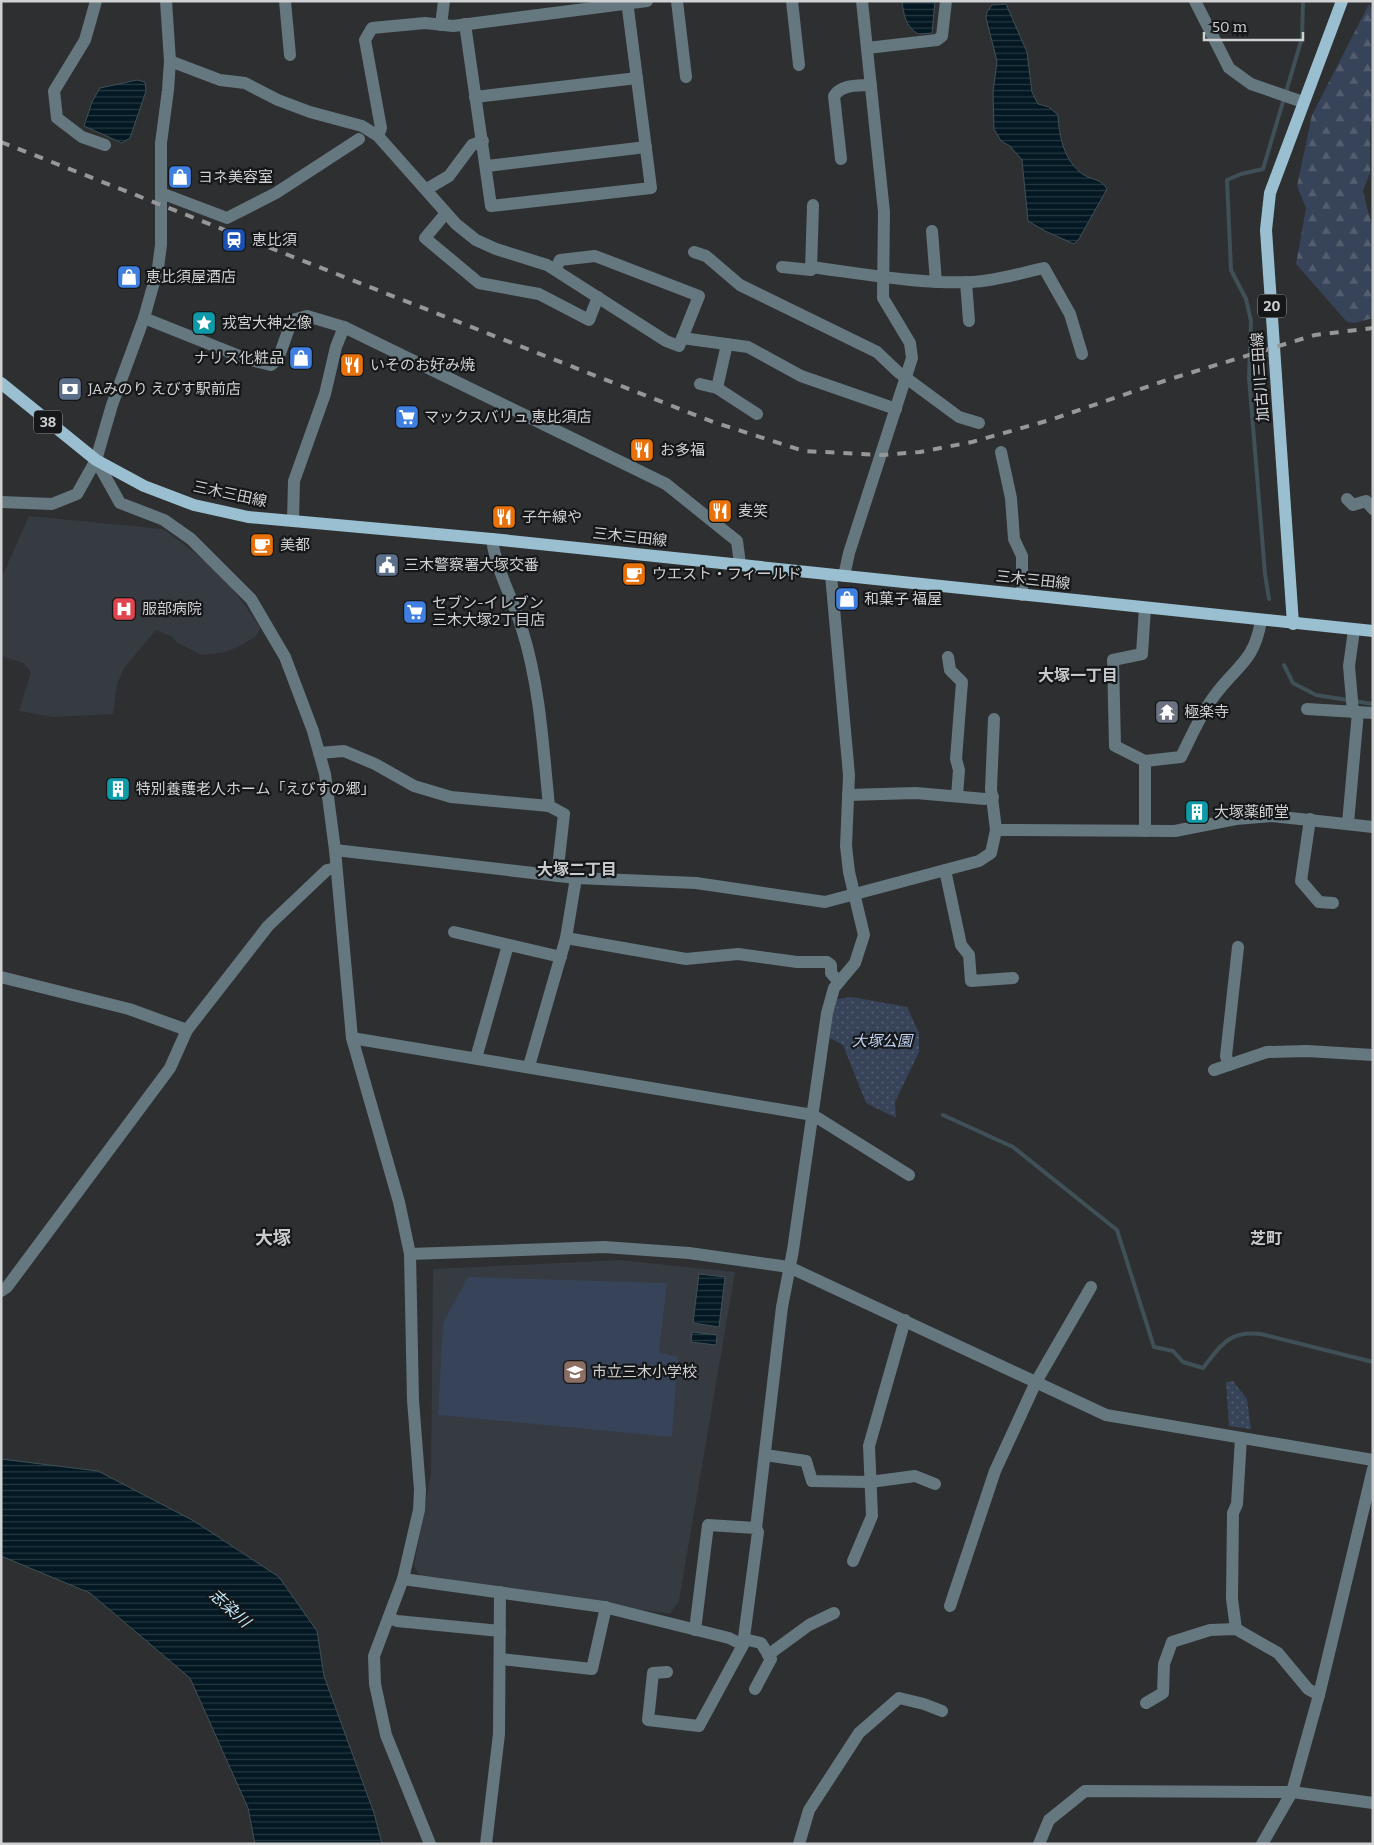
<svg xmlns="http://www.w3.org/2000/svg" width="1374" height="1845" viewBox="0 0 1374 1845" font-family="Bitter,'Noto Sans JP',serif">
<defs>
<pattern id="forest-firs" width="22" height="20" patternUnits="userSpaceOnUse" patternTransform="scale(1.25)"><rect width="22" height="20" fill="#374358"/><path d="M5 1l3.5 6h-7zM16 11l3.5 6h-7z" fill="#535d6f"/></pattern>
<pattern id="park-dots" width="8" height="8" patternUnits="userSpaceOnUse" patternTransform="scale(1.25)"><rect width="8" height="8" fill="#374358"/><path d="M2 2h.1M6 6h.1" fill="none" stroke="#535d6f" stroke-width="1.8" stroke-linecap="round"/></pattern>
<pattern id="water-rules" width="6" height="5" patternUnits="userSpaceOnUse" patternTransform="scale(1.25)"><rect width="6" height="5" fill="#031822"/><path d="M0 2.5h6" fill="none" stroke="#273941"/></pattern>
</defs>
<rect width="100%" height="100%" fill="#2d2f31"/>
<g fill="#363a41">
<polygon points="29,516 163,529 206,561 234,590 261,628 255,637 238,647 226,652 201,655 176,642 173,637 156,630 124,668 117,684 113,714 53,717 19,711 31,672 23,663 1,656 1,579"/>
<polygon points="620,1260 735,1272 679,1601 670,1614 420,1576 414,1566 431,1473 433,1269"/>
</g>
<polygon fill="#374358" points="468,1277 667,1283 659,1352 678,1357 672,1437 438,1415 443,1323"/>
<polygon fill="url(#forest-firs)" points="1369,4 1373,11 1373,115 1370,128 1370,173 1363,191 1373,230 1373,318 1355,323 1347,322 1296,264 1306,208 1297,186 1312,115"/>
<g fill="url(#park-dots)">
<polygon points="852,997 907,1007 919,1033 919,1052 895,1102 896,1118 866,1103 843,1045 830,1038 831,1016 837,999"/>
<polygon points="1233,1381 1247,1399 1251,1429 1229,1426 1226,1382"/>
</g>
<g fill="url(#water-rules)" stroke="#405057">
<path d="M902,1H935L932,33L918,34C905,25 904,16 902,1Z"/>
<path d="M1006,4L1027,52L1032,92L1038,104L1049,107L1058,115C1059,136 1064,162 1084,175C1093,180 1101,179 1107,189L1079,239L1074,244L1045,231L1028,221L1022,160L1010,146L1001,141L994,129L993,92L997,61L986,18L987,12L992,5Z"/>
<polygon points="137,80 145,82 146,91 130,138 122,143 84,126 92,102 100,88"/>
<polygon points="699,1274 725,1277 719,1327 693,1323"/>
<polygon points="692,1332 717,1335 716,1345 691,1342"/>
<polygon points="1,1459 98,1471 194,1521 279,1577 317,1631 324,1676 374,1813 382,1844 255,1844 248,1808 190,1678 90,1593 1,1556"/>
</g>
<g fill="none" stroke-linecap="round" stroke-linejoin="round">
<g stroke="#405057" stroke-width="4">
<polyline points="1269,599 1265,574 1249,377 1251,321 1246,299 1231,270 1227,180 1241,174 1263,169 1302,38 1303,1"/>
<polyline points="1284,665 1293,683 1316,695 1373,704"/>
<path d="M943,1115L1013,1147L1117,1230L1154,1347L1173,1351L1183,1362L1203,1368C1222,1344 1228,1331 1261,1334L1373,1362"/>
</g>
<g stroke="#65777f" stroke-width="12">
<polyline points="96,1 85,40 54,91 57,118 82,137 105,145"/>
<polyline points="285,1 290,55"/>
<polyline points="677,1 686,77"/>
<polyline points="792,1 799,65"/>
<polyline points="1195,1 1229,68 1251,84 1303,102"/>
<polyline points="465,24 491,206 651,188 627,1"/>
<polyline points="441,25 444,1"/>
<polyline points="867,48 937,40 942,36 946,1"/>
<polyline points="170,61 220,80 245,83 278,100 310,112 362,126 378,136 456,224 476,240 496,249 547,265 555,270 666,341 679,346 699,296 595,256 560,260 555,270"/>
<polyline points="475,97 637,78"/>
<polyline points="378,136 381,128 365,40 372,28 425,23 453,26 647,1"/>
<path d="M841,159L834,96C842,84 857,86 871,85"/>
<polyline points="487,166 646,147"/>
<polyline points="427,189 449,176 472,145 483,141"/>
<polyline points="161,193 227,218 276,193 359,139"/>
<polyline points="446,213 425,238 479,283 539,294 589,320 598,297"/>
<polyline points="932,231 936,282"/>
<polyline points="694,252 706,256 740,285 877,352 898,372 959,417 979,423"/>
<polyline points="782,267 811,270 813,205"/>
<path d="M811,267C865,274 917,284 972,282C996,281 1021,273 1044,268L1070,314L1082,354"/>
<polyline points="966,282 969,321"/>
<polyline points="144,318 247,359 271,365 278,359 292,320 307,316 344,327 666,484 737,541 740,564"/>
<polyline points="682,338 748,347 801,376 896,409"/>
<polyline points="700,384 717,388 757,414"/>
<polyline points="717,388 727,344"/>
<polyline points="1001,452 1011,498 1014,539 1022,556 1022,595"/>
<polyline points="96,460 120,503 164,520 191,539 251,599 285,657 313,731 325,774 335,850 352,1038 399,1202 410,1254 413,1400 420,1490 419,1510 403,1579 374,1656 375,1684 386,1735 430,1844"/>
<polyline points="1347,499 1353,505 1366,501 1373,509"/>
<polyline points="1,502 52,504 77,494 96,460 112,405 144,318 158,268 161,245 161,143 168,90 170,61 166,1"/>
<polyline points="293,521 294,481 325,394 336,347 344,327"/>
<path d="M492,539C496,571 513,598 522,629C540,686 543,747 549,806L564,814L557,876"/>
<polyline points="844,576 849,553 912,358 910,343 883,298 884,212 862,1"/>
<polyline points="948,657 950,670 962,682 956,759 959,770 957,796"/>
<polyline points="1307,709 1373,713"/>
<polyline points="1353,712 1349,666 1354,630"/>
<polyline points="319,753 344,751 375,764 414,786 451,797 549,806"/>
<polyline points="1145,761 1115,746 1113,660 1142,654 1145,608"/>
<polyline points="848,795 916,793 985,799 993,797"/>
<polyline points="1310,819 1301,881 1319,902 1333,903"/>
<polyline points="1348,823 1358,712"/>
<polyline points="996,830 1175,831 1236,819 1272,816 1373,827"/>
<path d="M1145,831V761L1181,757C1192,735 1200,715 1215,695C1237,665 1254,662 1261,621"/>
<polyline points="335,850 576,878 696,883 825,902 979,861 991,853 996,830 991,789 994,719"/>
<polyline points="945,870 961,945 969,955 971,981 1013,978"/>
<polyline points="454,932 561,957"/>
<polyline points="566,938 686,959 738,954 797,962 827,962 831,965 831,973 839,982"/>
<polyline points="1,977 129,1009 187,1030"/>
<polyline points="352,1038 813,1115 909,1175"/>
<polyline points="476,1058 508,945"/>
<polyline points="1229,1065 1226,1056 1238,947"/>
<polyline points="529,1066 566,938 576,878"/>
<polyline points="1214,1070 1267,1052 1307,1051 1373,1055"/>
<polyline points="410,1254 604,1247 689,1253 789,1267 1106,1415 1373,1460"/>
<polyline points="1,1291 7,1287 170,1068 187,1030 268,926 327,870 336,868"/>
<polyline points="765,1455 806,1461 812,1481 870,1482 915,1476 935,1484"/>
<polyline points="756,1528 782,1307 793,1250 827,1013 834,988 855,963 864,935 849,872 846,846 849,775 831,575"/>
<polyline points="853,1561 872,1516 869,1446 905,1320"/>
<polyline points="403,1579 604,1607 729,1638 743,1645"/>
<polyline points="950,1606 995,1471 1036,1382 1091,1287"/>
<polyline points="389,1618 397,1621 500,1631"/>
<polyline points="1236,1629 1232,1599 1233,1513 1237,1504 1241,1438"/>
<polyline points="744,1639 761,1643 771,1659 755,1689"/>
<polyline points="768,1655 809,1625 834,1613"/>
<polyline points="501,1659 592,1669 606,1607"/>
<polyline points="667,1672 653,1673 648,1720 699,1726 743,1645 758,1532 756,1528 708,1525 695,1630"/>
<polyline points="1146,1703 1163,1693 1164,1664 1172,1642 1210,1630 1236,1629 1278,1653 1308,1689 1319,1695"/>
<polyline points="486,1844 499,1734 500,1592"/>
<polyline points="799,1844 809,1810 859,1733 899,1698 924,1704 942,1711"/>
<polyline points="1039,1844 1049,1820 1085,1791 1292,1792 1373,1803"/>
<polyline points="1262,1844 1292,1792 1319,1695 1373,1469"/>
</g>
<g stroke="#99bfd0" stroke-width="12">
<polyline points="1,383 96,460 144,486 194,505 248,517 492,539 1373,631"/>
<polyline points="1293,624 1266,230 1270,193 1342,1"/>
</g>
<polyline stroke="#969799" stroke-width="4" stroke-dasharray="9 9" stroke-linecap="butt" points="1,142 713,422 804,451 882,455 920,452 972,442 1050,420 1170,379 1315,335 1373,328"/>
</g>
<defs>
<symbol id="shop-square" viewBox="-11 -11 22 22"><rect x="-9" y="-9" width="18" height="18" rx="4" fill="#3f7fe0" stroke="#161718"/><path d="M-5-2.5h2.3a2.7 3.5 0 0 1 5.4 0H5L5.5 6h-11ZM-1.5-2.5h3a1.5 2.3 0 0 0-3 0Z" fill="#fff"/></symbol>
<symbol id="station-square" viewBox="-11 -11 22 22"><rect x="-9" y="-9" width="18" height="18" rx="4" fill="#1a4fb4" stroke="#161718"/><path d="M-3-6H3Q5-6 5-4V2Q5 4 3 4L4.5 6H3L1.5 4h-3L-3 6H-4.5L-3 4Q-5 4-5 2V-4Q-5-6-3-6ZM-3.5-4v3h7v-3ZM-3.5 1v1.5H-2V1ZM2 1v1.5H3.5V1Z" fill="#fff"/></symbol>
<symbol id="sight-square" viewBox="-11 -11 22 22"><rect x="-9" y="-9" width="18" height="18" rx="4" fill="#0f9aa8" stroke="#161718"/><path d="M0-6L1.8-2.2L6-1.7L2.9 1.2L3.7 5.4L0 3.3L-3.7 5.4L-2.9 1.2L-6-1.7L-1.8-2.2Z" fill="#fff"/></symbol>
<symbol id="restaurant-square" viewBox="-11 -11 22 22"><rect x="-9" y="-9" width="18" height="18" rx="4" fill="#e8710a" stroke="#161718"/><path d="M-5-6h1v4h1v-4h1v4h1v-4h1v5L-1.5 .5V6h-2V.5L-5-1ZM5-6V6H3V1.5H1.5Q1.5-4 5-6Z" fill="#fff"/></symbol>
<symbol id="bank-square" viewBox="-11 -11 22 22"><rect x="-9" y="-9" width="18" height="18" rx="4" fill="#5c6f8a" stroke="#161718"/><path d="M-6-4H6V4H-6ZM0-2.3a2.3 2.3 0 1 0 0 4.6a2.3 2.3 0 1 0 0-4.6Z" fill="#fff"/></symbol>
<symbol id="supermarket-square" viewBox="-11 -11 22 22"><rect x="-9" y="-9" width="18" height="18" rx="4" fill="#3f7fe0" stroke="#161718"/><path d="M-6-5.5h2.5l.6 2H6L4.5 2H-2.5L-4.4-4H-6ZM-1.5 3.2a1.3 1.3 0 1 0 .1 0ZM3 3.2a1.3 1.3 0 1 0 .1 0Z" fill="#fff"/></symbol>
<symbol id="cafe-square" viewBox="-11 -11 22 22"><rect x="-9" y="-9" width="18" height="18" rx="4" fill="#e8710a" stroke="#161718"/><path d="M-5.5-4.5H6V0H3Q3 3.5 0 3.5H-2.5Q-5.5 3.5-5.5 0ZM3-3.2v2h1.7v-2ZM-6 4.5H4V6H-6Z" fill="#fff"/></symbol>
<symbol id="civic-square" viewBox="-11 -11 22 22"><rect x="-9" y="-9" width="18" height="18" rx="4" fill="#5c6f8a" stroke="#161718"/><path d="M-.6-6.5H3V-4.5H.6V-3L4-1V1h2V6H-6V1h2V-1L-.6-3ZM-1.2 2.5V6h2.4V2.5Z" fill="#fff"/></symbol>
<symbol id="hospital-square" viewBox="-11 -11 22 22"><rect x="-9" y="-9" width="18" height="18" rx="4" fill="#e0444e" stroke="#161718"/><path d="M-5-5h3v3.5h4V-5h3V5h-3V1.5h-4V5h-3Z" fill="#fff"/></symbol>
<symbol id="temple-square" viewBox="-11 -11 22 22"><rect x="-9" y="-9" width="18" height="18" rx="4" fill="#6b7280" stroke="#161718"/><path d="M0-6L5-2H3V0L6.5 2.5H4V6H1.5V3h-3V6H-4V2.5H-6.5L-3 0V-2H-5Z" fill="#fff"/></symbol>
<symbol id="building-square" viewBox="-11 -11 22 22"><rect x="-9" y="-9" width="18" height="18" rx="4" fill="#0f9aa8" stroke="#161718"/><path d="M-4-6H4V6H1V3H-1V6H-4ZM-2.5-4.3h1.7v1.8h-1.7ZM.8-4.3h1.7v1.8H.8ZM-2.5-1h1.7V.8h-1.7ZM.8-1h1.7V.8H.8Z" fill="#fff"/></symbol>
<symbol id="school-square" viewBox="-11 -11 22 22"><rect x="-9" y="-9" width="18" height="18" rx="4" fill="#8d6e63" stroke="#161718"/><path d="M0-5L7-2L0 1L-7-2ZM-4 1L0 2.5L4 1V4Q0 6-4 4Z" fill="#fff"/></symbol>
</defs>
<g fill-rule="evenodd">
<use href="#shop-square" x="166" y="163" width="28" height="28"/>
<use href="#station-square" x="220" y="226" width="28" height="28"/>
<use href="#shop-square" x="115" y="263" width="28" height="28"/>
<use href="#sight-square" x="190" y="309" width="28" height="28"/>
<use href="#shop-square" x="287" y="344" width="28" height="28"/>
<use href="#restaurant-square" x="338" y="351" width="28" height="28"/>
<use href="#bank-square" x="56" y="375" width="28" height="28"/>
<use href="#supermarket-square" x="393" y="403" width="28" height="28"/>
<use href="#restaurant-square" x="628" y="436" width="28" height="28"/>
<use href="#restaurant-square" x="706" y="497" width="28" height="28"/>
<use href="#restaurant-square" x="490" y="503" width="28" height="28"/>
<use href="#cafe-square" x="248" y="531" width="28" height="28"/>
<use href="#civic-square" x="373" y="551" width="28" height="28"/>
<use href="#cafe-square" x="620" y="560" width="28" height="28"/>
<use href="#shop-square" x="833" y="585" width="28" height="28"/>
<use href="#hospital-square" x="110" y="595" width="28" height="28"/>
<use href="#supermarket-square" x="401" y="598" width="28" height="28"/>
<use href="#temple-square" x="1153" y="698" width="28" height="28"/>
<use href="#building-square" x="104" y="775" width="28" height="28"/>
<use href="#building-square" x="1183" y="798" width="28" height="28"/>
<use href="#school-square" x="561" y="1358" width="28" height="28"/>
</g>
<g text-anchor="middle" dominant-baseline="central" stroke-width="4.5" stroke-linejoin="round" paint-order="stroke">
<g fill="#161718" stroke="#98999a" stroke-width="1">
<rect x="1258" y="294.5" width="28" height="23" rx="4"/>
<rect x="34" y="410.5" width="28" height="23" rx="4"/>
</g>
<g font-size="14" font-weight="bold" fill="#d0d1d2">
<text x="1272" y="306">20</text>
<text x="48" y="422">38</text>
</g>
<g font-size="15" fill="#d0d1d2" stroke="#161718" text-anchor="start">
<text x="198" y="177">ヨネ美容室</text>
<text x="252" y="240">恵比須</text>
<text x="146" y="277">恵比須屋酒店</text>
<text x="222" y="323">戎宮大神之像</text>
<text x="284" y="358" text-anchor="end">ナリス化粧品</text>
<text x="370" y="365">いそのお好み焼</text>
<text x="88" y="389">JAみのり えびす駅前店</text>
<text x="424" y="417">マックスバリュ 恵比須店</text>
<text x="660" y="450">お多福</text>
<text x="738" y="511">麦笑</text>
<text x="522" y="517">子午線や</text>
<text x="280" y="545">美都</text>
<text x="404" y="565">三木警察署大塚交番</text>
<text x="652" y="574">ウエスト・フィールド</text>
<text x="864" y="599">和菓子 福屋</text>
<text x="432" y="603">セブン-イレブン<tspan x="432" dy="17">三木大塚2丁目店</tspan></text>
<text x="142" y="609">服部病院</text>
<text x="1184" y="712">極楽寺</text>
<text x="136" y="789">特別養護老人ホーム「えびすの郷」</text>
<text x="1214" y="812">大塚薬師堂</text>
<text x="592" y="1372">市立三木小学校</text>
</g>
<g font-size="15" fill="#d0d1d2" stroke="#161718">
<text transform="translate(1260 377) rotate(-94)">加古川三田線</text>
<text transform="translate(230 494) rotate(12)">三木三田線</text>
<text transform="translate(630 537) rotate(6)">三木三田線</text>
<text transform="translate(1033 580) rotate(6)">三木三田線</text>
</g>
<g font-size="15" font-style="italic" fill="#c1d4f6" stroke="#161718">
<text x="882" y="1041">大塚公園</text>
</g>
<g font-size="16" font-weight="bold" fill="#c9cacd" stroke="#161718">
<text x="1078" y="675">大塚一丁目</text>
<text x="577" y="869">大塚二丁目</text>
<text x="1266" y="1238">芝町</text>
</g>
<g font-size="16" font-style="italic" fill="#c0eafe" stroke="#161718">
<text transform="translate(230 1608) rotate(42)">志染川</text>
</g>
<g font-size="18" font-weight="bold" fill="#c9cacd" stroke="#161718">
<text x="273" y="1238">大塚</text>
</g>
</g>
<rect width="1374" height="1845" fill="none" stroke="#d0d1d2" stroke-width="5"/>
<path d="M1204 32v8h99v-8" fill="none" stroke="#d0d1d2" stroke-width="2.5"/>
<text x="1212" y="32" font-size="15" fill="#d0d1d2" stroke="#161718" stroke-width="4" paint-order="stroke">50 m</text>
</svg>
